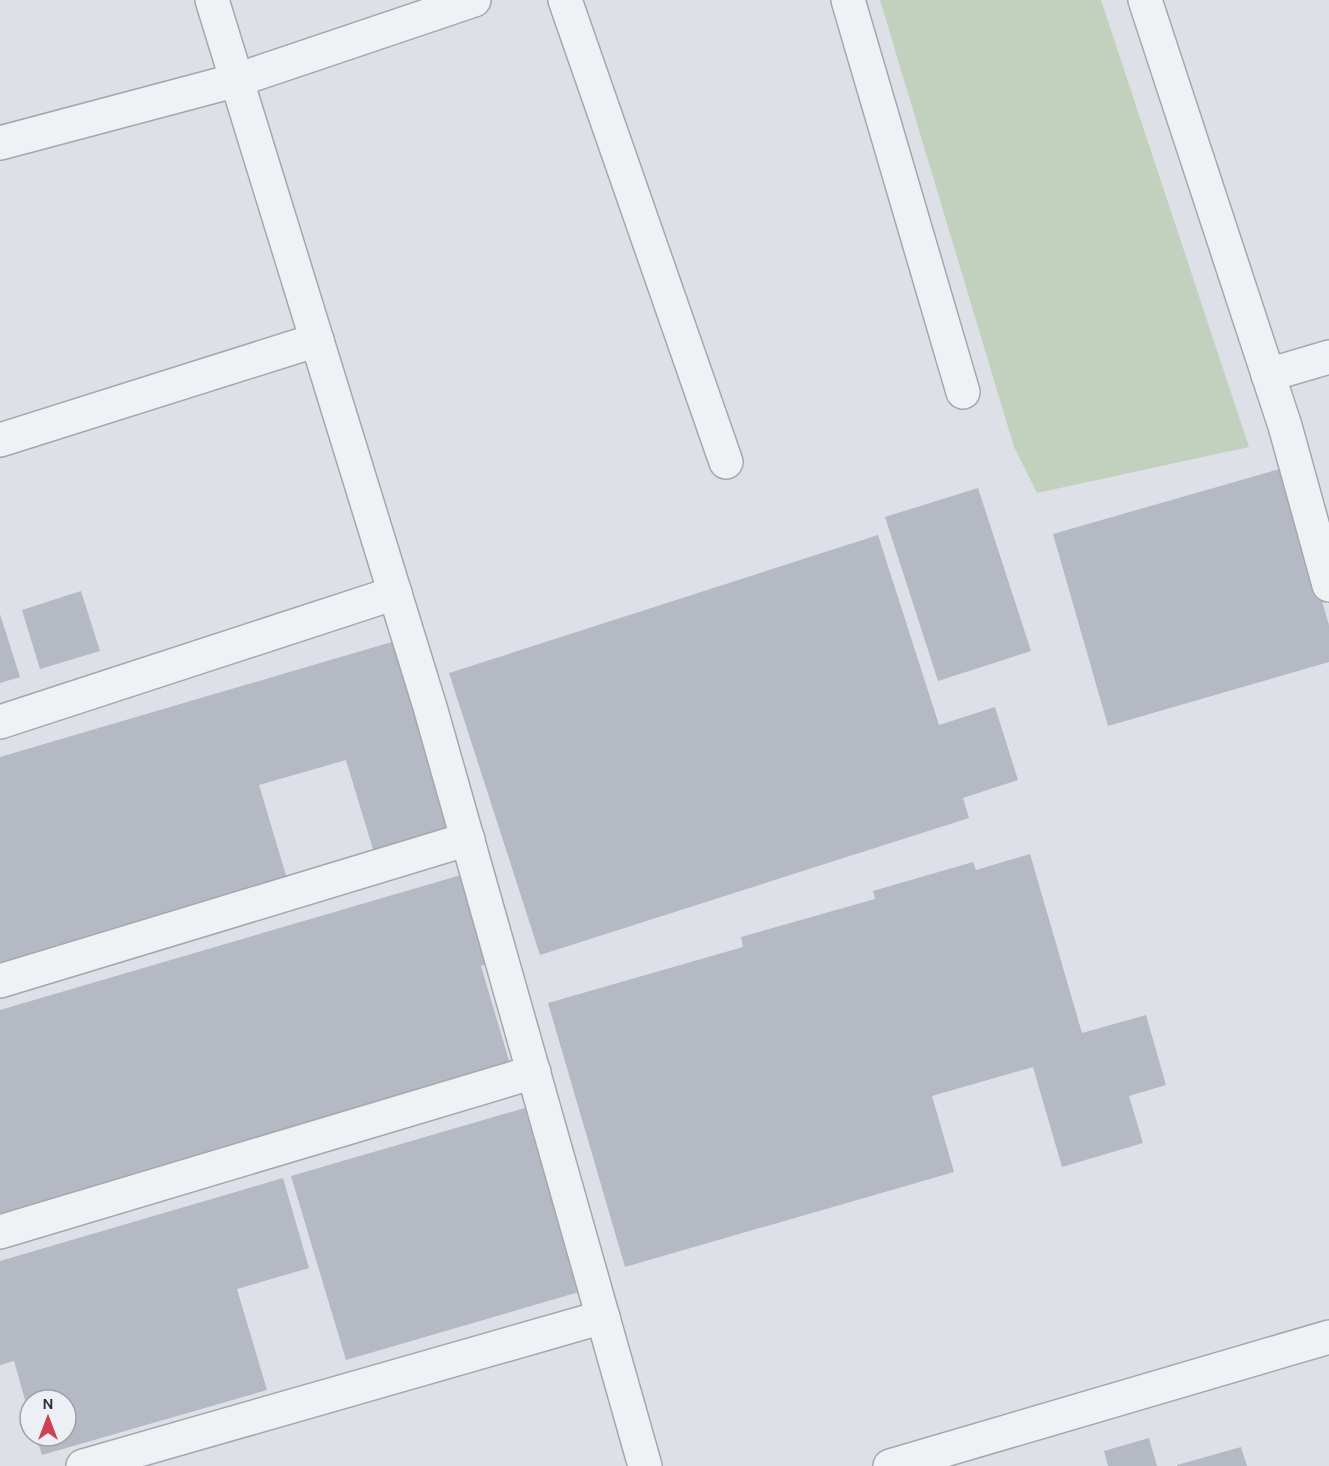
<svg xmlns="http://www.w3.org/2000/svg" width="1329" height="1466" viewBox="0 0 1329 1466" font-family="Karla,sans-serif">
<rect width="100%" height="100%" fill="#dde0e6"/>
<polygon fill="#c2d0be" points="880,0 1101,0 1249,447 1037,493 1014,447"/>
<g fill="#b4b9c3">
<polygon points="1283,468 1329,625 1329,662 1108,726 1053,534"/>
<polygon points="978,488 1031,651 938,681 885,517"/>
<polygon points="878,535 939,725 995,707 1018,780 963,798 969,818 540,955 449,673"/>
<polygon points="81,591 100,651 40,669 22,610"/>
<polygon points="0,614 20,677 0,683"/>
<polygon points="395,641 452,833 375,856 346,760 259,785 288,882 0,966 0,757"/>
<polygon points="1030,854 1082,1033 1146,1015 1166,1085 1129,1096 1143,1143 1062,1167 1033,1067 932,1096 954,1172 625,1267 548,1003 743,947 741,937 875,899 873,891 973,862 976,870"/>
<polygon points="461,875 487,964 481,966 510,1064 0,1214 0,1010"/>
<polygon points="525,1108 579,1292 346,1360 291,1176"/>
<polygon points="283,1178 309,1268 237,1289 267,1390 42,1455 36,1436 66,1436 66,1400 30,1400 29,1414 14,1361 0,1365 0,1261"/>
<polygon points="1149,1438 1157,1466 1108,1466 1104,1451"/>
<polygon points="1241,1447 1247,1466 1177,1466 1177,1465"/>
</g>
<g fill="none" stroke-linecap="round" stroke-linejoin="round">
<defs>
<g id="minor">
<polyline points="212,0 430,707 645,1466"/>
<polyline points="565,0 726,462"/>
<polyline points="848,0 963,392"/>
<polyline points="1145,0 1285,426 1329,585"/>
<polyline points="0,143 237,80 474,0"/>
<polyline points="1268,375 1329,357"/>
<polyline points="0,440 317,340"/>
<polyline points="0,722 395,593"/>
<polyline points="0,981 468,839"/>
<polyline points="0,1232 534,1072"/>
<polyline points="83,1466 603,1317"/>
<polyline points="890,1466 1329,1337"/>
</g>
</defs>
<use href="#minor" stroke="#a3a7b0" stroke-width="36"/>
<use href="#minor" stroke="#eff1f5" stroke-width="33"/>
</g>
<g transform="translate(48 1418)"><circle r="28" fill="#eceff4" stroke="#9da2aa" stroke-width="1.5"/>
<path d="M0-4.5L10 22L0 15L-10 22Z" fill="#cb4252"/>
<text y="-9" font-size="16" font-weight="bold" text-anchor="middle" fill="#272e3c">N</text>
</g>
</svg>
